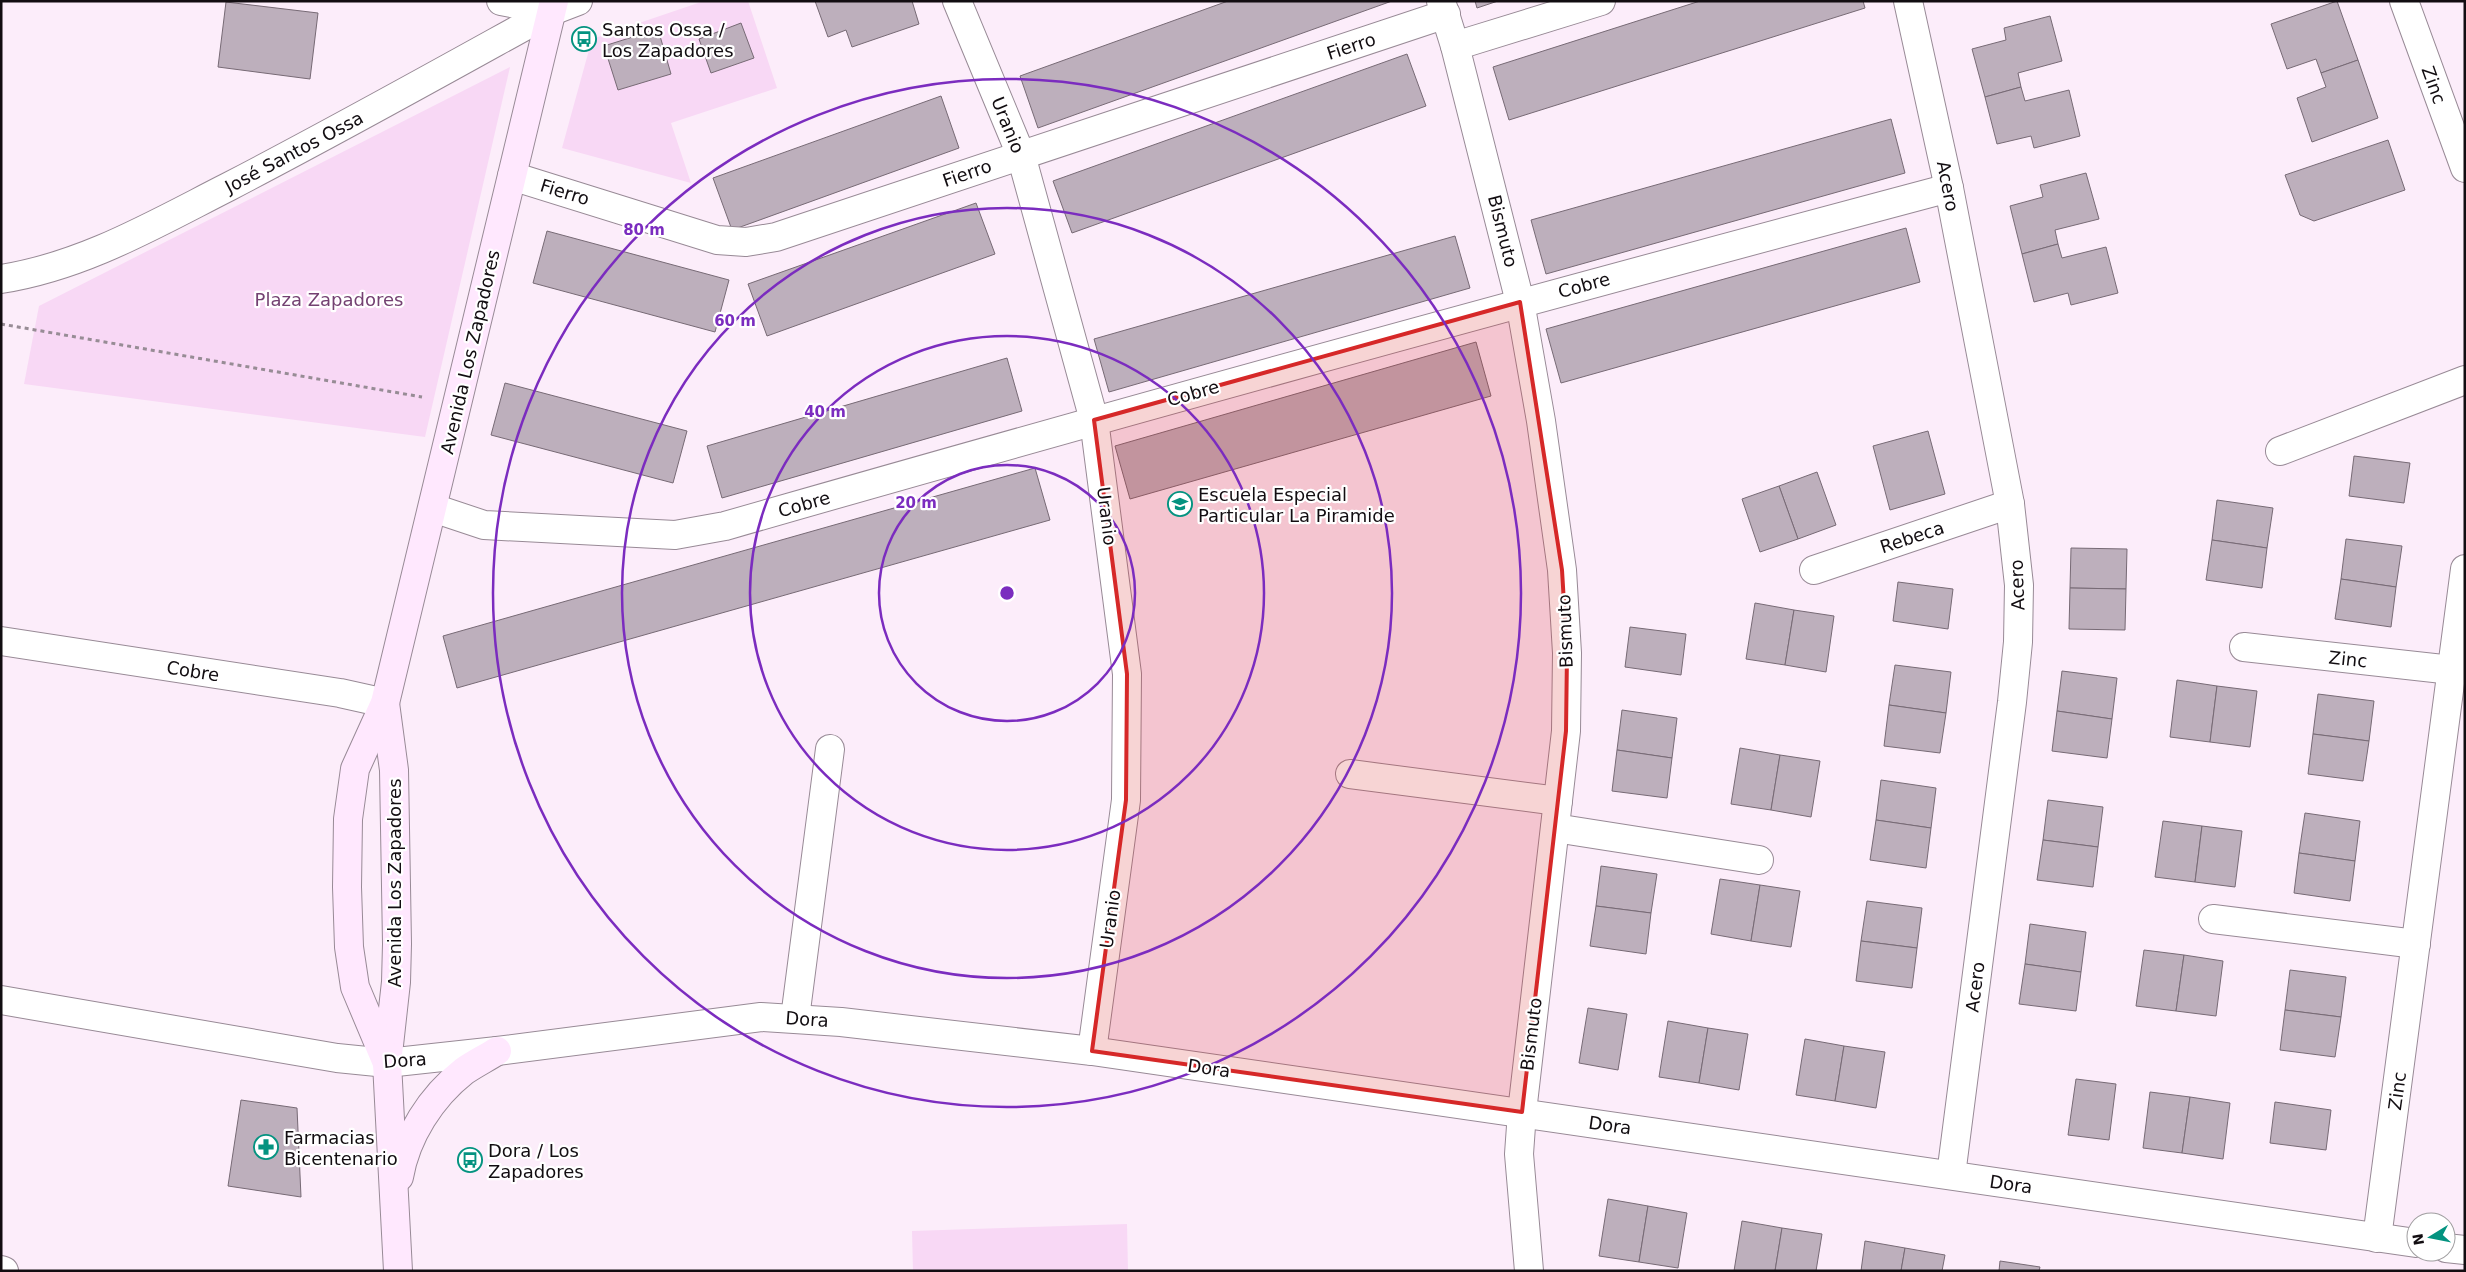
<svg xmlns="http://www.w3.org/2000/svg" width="2466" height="1272" viewBox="0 0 2466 1272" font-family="'DejaVu Sans',sans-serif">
<rect width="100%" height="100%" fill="#fcedfa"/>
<g fill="#f8d8f5">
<polygon points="704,1 748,1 777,88 671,123 691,183 562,148 592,39"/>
<polygon points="510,67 425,437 24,384 39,306"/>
<polygon points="1127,1224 1128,1271 913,1271 912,1231"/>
</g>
<g fill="#bdafbc" stroke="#776a75">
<polygon points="815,1 912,1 919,24 852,47 846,30 828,37"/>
<polygon points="1228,1 1392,1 1038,128 1020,76"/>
<polygon points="1475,1 1498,1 1477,8"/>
<polygon points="1700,1 1863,1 1865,8 1509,120 1493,67"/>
<polygon points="2337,1 2358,60 2321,73 2316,59 2287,69 2271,24"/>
<polygon points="226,2 318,13 310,79 218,67"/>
<polygon points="2050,16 2062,61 2018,73 2021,87 1985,97 1972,49 2006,40 2004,28"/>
<polygon points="741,23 754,58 711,73 699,39"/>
<polygon points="658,29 671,74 618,90 604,46"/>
<polygon points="1407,54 1426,106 1072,233 1053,181"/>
<polygon points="2358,60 2378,118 2312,142 2297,98 2326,87 2321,73"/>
<polygon points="2021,87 2025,101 2069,90 2080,136 2034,148 2031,136 1997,144 1985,97"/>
<polygon points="941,96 959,148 732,230 713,178"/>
<polygon points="1891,119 1905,173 1546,274 1531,220"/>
<polygon points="2388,140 2405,190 2314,221 2300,215 2285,175"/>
<polygon points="2086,173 2099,219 2055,230 2058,244 2022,254 2010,206 2043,197 2040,185"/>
<polygon points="976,203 995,254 767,336 748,284"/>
<polygon points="1906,228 1920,282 1561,383 1546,329"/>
<polygon points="547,231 729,280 715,332 533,283"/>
<polygon points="1455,236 1470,288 1109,392 1094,339"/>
<polygon points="2058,244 2062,258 2106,247 2118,293 2071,305 2068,293 2034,302 2022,254"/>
<polygon points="1476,342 1491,396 1130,499 1115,446"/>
<polygon points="1007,358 1022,411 722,498 707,446"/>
<polygon points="505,383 687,431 673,483 491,435"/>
<polygon points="1928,431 1945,494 1890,510 1873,446"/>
<polygon points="2354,456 2410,463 2404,503 2349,496"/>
<polygon points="1035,468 1050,520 457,688 443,636"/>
<polygon points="1817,472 1836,525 1798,539 1779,486"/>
<polygon points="1779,486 1798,539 1760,552 1742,499"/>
<polygon points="2217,500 2273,508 2267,548 2212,540"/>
<polygon points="2346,539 2402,546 2396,587 2341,579"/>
<polygon points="2212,540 2267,548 2262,588 2206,580"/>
<polygon points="2071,548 2127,549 2126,589 2070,588"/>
<polygon points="2341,579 2396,587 2391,627 2335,619"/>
<polygon points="1898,582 1953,589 1948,629 1893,621"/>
<polygon points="2070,588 2126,589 2125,630 2069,629"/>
<polygon points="1755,603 1794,610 1785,665 1746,659"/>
<polygon points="1794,610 1834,616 1826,672 1785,665"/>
<polygon points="1630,627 1686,634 1681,675 1625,667"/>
<polygon points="1895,665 1951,672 1946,713 1889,705"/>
<polygon points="2062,671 2117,678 2112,719 2057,711"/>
<polygon points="2177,680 2217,686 2210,742 2170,737"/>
<polygon points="2217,686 2257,691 2250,747 2210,742"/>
<polygon points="2318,694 2374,701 2369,741 2313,734"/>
<polygon points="1889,705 1946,713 1940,753 1884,746"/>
<polygon points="1622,710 1677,718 1672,758 1617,750"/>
<polygon points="2057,711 2112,719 2107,758 2052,751"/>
<polygon points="2313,734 2369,741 2363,781 2308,774"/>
<polygon points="1740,748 1780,755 1771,810 1731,804"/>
<polygon points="1617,750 1672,758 1667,798 1612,791"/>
<polygon points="1780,755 1820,761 1811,817 1771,810"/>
<polygon points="1881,780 1936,788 1931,828 1876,820"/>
<polygon points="2048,800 2103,807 2098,847 2043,840"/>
<polygon points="2305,813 2360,821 2355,861 2299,853"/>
<polygon points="1876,820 1931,828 1926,868 1870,860"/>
<polygon points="2163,821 2202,826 2195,882 2155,877"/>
<polygon points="2202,826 2242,831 2235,887 2195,882"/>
<polygon points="2043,840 2098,847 2093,887 2037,880"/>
<polygon points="2299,853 2355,861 2350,901 2294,893"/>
<polygon points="1601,866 1657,874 1651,913 1596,906"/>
<polygon points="1720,879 1760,885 1751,941 1711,934"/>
<polygon points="1760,885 1800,891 1791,947 1751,941"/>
<polygon points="1867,901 1922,908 1917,948 1861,941"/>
<polygon points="1596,906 1651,913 1646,954 1590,946"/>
<polygon points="2030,924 2086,932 2081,972 2025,964"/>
<polygon points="1861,941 1917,948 1912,988 1856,981"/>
<polygon points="2144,950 2184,955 2176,1011 2136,1006"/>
<polygon points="2184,955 2223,961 2216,1016 2176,1011"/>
<polygon points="2025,964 2081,972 2076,1011 2019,1004"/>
<polygon points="2290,970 2346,977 2341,1017 2285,1010"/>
<polygon points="1588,1008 1627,1014 1618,1070 1579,1063"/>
<polygon points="2285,1010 2341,1017 2335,1057 2280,1050"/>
<polygon points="1668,1021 1708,1028 1699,1083 1659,1077"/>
<polygon points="1708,1028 1748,1034 1739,1090 1699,1083"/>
<polygon points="1805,1039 1844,1046 1835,1101 1796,1095"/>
<polygon points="1844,1046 1885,1052 1876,1108 1835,1101"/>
<polygon points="2076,1079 2116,1084 2109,1140 2068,1135"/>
<polygon points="2150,1092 2190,1097 2182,1153 2143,1148"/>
<polygon points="2190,1097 2230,1103 2223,1159 2182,1153"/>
<polygon points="241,1100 297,1108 301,1197 228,1186"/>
<polygon points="2275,1102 2331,1110 2326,1150 2270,1143"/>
<polygon points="1608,1199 1648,1206 1639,1262 1599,1256"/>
<polygon points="1648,1206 1687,1213 1678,1268 1639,1262"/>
<polygon points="1742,1221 1782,1228 1775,1271 1734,1271"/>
<polygon points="1782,1228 1822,1234 1816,1271 1775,1271"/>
<polygon points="1865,1241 1905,1248 1901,1271 1861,1271"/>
<polygon points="1905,1248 1945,1255 1942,1271 1901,1271"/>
<polygon points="2000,1261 2040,1267 2039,1271 1999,1271"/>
</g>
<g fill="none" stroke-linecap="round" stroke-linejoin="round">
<defs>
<g id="minor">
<polyline points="501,1 552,11"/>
<polyline points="957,1 1021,155 1094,420 1127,674 1126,800 1092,1051"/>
<polyline points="1441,1 1455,46 1520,302 1541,421 1562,570 1567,653 1566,731 1522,1112 1519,1154 1529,1271"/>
<polyline points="1908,1 1949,188 2010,504 2019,585 2018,642 2012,702 1951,1175"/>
<polyline points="2404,1 2465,168"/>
<polyline points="1455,46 1601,1"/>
<polyline points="512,176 717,240 746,242 776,237 1446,14"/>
<path d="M1,279C84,266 155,224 228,187C338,130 445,70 552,11L578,1"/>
<polyline points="2280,451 2465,380"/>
<path d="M433,508L484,525L675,535L725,526C1132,409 1540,297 1949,188"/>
<polyline points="1814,570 2010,504"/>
<polyline points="1,641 340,693 385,703"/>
<polyline points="2244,647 2452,670"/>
<polyline points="1350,774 1558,801"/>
<polyline points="1555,828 1759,860"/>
<polyline points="2213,919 2416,944"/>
<polyline points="1,1000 337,1058 387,1063 497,1051 761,1017 841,1022 1092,1051 2416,1243"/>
<polyline points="795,1018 830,749"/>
<polyline points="2377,1238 2465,569"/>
<polyline points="2446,1248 2465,1250"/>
<polyline points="1,1270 4,1271"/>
</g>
<g id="secondary">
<polyline points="385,703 394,770 397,944 396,982 387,1063 398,1271"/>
<polyline points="387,1063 355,987 349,947 347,887 348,819 355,769 385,703 554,1"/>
<path d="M399,1177C406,1136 431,1097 464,1071C474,1064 486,1058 497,1051"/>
</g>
</defs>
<use href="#minor" stroke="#988a96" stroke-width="30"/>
<use href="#secondary" stroke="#988a96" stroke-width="30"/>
<polyline stroke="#978c95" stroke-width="3" stroke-dasharray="4 4" stroke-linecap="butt" points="1,324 422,397"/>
<use href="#minor" stroke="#fff" stroke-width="28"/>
<use href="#secondary" stroke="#ffe8fe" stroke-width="28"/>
</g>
<path fill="#d62828" fill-opacity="0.2" stroke="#d62828" stroke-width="4" stroke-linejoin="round" d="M1520,302L1562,570L1567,653L1566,731L1522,1112L1092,1051L1126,800L1127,674L1094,420Z"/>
<g fill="none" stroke="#7b2cbf" stroke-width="2.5">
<circle cx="1007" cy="593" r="128"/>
<circle cx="1007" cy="593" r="257"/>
<circle cx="1007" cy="593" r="385"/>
<circle cx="1007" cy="593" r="514"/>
</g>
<defs>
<symbol id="bus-ring" viewBox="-11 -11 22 22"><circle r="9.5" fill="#fff" stroke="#049380" stroke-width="1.5"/><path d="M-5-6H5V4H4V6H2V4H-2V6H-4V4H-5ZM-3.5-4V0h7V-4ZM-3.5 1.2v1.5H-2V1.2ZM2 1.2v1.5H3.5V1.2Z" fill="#049380"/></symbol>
<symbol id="school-ring" viewBox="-11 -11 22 22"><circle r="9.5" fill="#fff" stroke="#049380" stroke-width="1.5"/><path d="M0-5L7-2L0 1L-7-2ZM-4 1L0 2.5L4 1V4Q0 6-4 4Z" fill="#049380"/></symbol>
<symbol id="pharmacy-ring" viewBox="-11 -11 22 22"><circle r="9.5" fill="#fff" stroke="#049380" stroke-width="1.5"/><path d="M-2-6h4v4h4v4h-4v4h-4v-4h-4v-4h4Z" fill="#049380"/></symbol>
</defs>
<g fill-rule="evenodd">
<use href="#bus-ring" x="570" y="25" width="28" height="28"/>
<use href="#school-ring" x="1166" y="490" width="28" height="28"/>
<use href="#pharmacy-ring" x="252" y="1133" width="28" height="28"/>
<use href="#bus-ring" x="456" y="1146" width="28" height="28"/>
</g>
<g text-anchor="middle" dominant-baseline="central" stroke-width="4.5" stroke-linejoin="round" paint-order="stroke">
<g font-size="18" fill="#120d11" stroke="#fff" text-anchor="start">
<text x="602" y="29">Santos Ossa /<tspan x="602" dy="21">Los Zapadores</tspan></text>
<text x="1198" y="494">Escuela Especial<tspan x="1198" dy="21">Particular La Piramide</tspan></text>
<text x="284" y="1137">Farmacias<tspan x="284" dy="21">Bicentenario</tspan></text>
<text x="488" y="1150">Dora / Los<tspan x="488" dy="21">Zapadores</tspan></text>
</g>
<g font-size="18" fill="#120d11" stroke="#fff">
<text transform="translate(1351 46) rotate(-18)">Fierro</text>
<text transform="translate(2434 85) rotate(70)">Zinc</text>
<text transform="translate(1008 125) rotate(68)">Uranio</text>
<text transform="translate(294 152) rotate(-28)">José Santos Ossa</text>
<text transform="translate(967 173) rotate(-19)">Fierro</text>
<text transform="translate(1948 186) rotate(79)">Acero</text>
<text transform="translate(565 192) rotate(17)">Fierro</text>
<text transform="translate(1503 231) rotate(76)">Bismuto</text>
<text transform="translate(1584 285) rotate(-15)">Cobre</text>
<text transform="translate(470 352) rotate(-77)">Avenida Los Zapadores</text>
<text transform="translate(1193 393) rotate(-16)">Cobre</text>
<text transform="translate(804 504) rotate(-16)">Cobre</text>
<text transform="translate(1107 516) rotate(83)">Uranio</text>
<text transform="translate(1912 537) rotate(-18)">Rebeca</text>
<text transform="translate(2017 585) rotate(-92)">Acero</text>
<text transform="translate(1565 631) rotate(-92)">Bismuto</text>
<text transform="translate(2348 659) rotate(6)">Zinc</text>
<text transform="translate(193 671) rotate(9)">Cobre</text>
<text transform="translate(394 883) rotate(-90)">Avenida Los Zapadores</text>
<text transform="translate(1110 919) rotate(-82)">Uranio</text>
<text transform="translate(1975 987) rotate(-83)">Acero</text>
<text transform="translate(807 1019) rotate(4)">Dora</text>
<text transform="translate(1531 1034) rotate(-83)">Bismuto</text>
<text transform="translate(405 1060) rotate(-4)">Dora</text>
<text transform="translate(1209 1068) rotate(8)">Dora</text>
<text transform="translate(2397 1091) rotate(-82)">Zinc</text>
<text transform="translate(1610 1125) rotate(8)">Dora</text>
<text transform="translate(2011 1184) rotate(8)">Dora</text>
</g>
<g font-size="18" fill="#744172" stroke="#fff">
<text x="329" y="299">Plaza Zapadores</text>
</g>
</g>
<circle cx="1007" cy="593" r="8" fill="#7b2cbf" stroke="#fff" stroke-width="2.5"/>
<g font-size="15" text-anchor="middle" font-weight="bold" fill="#7b2cbf" stroke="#fff" stroke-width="4.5" stroke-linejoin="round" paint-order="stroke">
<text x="644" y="235">80 m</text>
<text x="735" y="326">60 m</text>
<text x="825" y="417">40 m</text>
<text x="916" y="508">20 m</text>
</g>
<rect width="2466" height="1272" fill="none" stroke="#120d11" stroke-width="5"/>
<g transform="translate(2431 1237) rotate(260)"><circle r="24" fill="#ffffff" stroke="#a09ea0"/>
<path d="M0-4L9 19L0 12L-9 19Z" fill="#049380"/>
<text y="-8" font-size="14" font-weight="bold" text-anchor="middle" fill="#120d11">N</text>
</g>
</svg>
